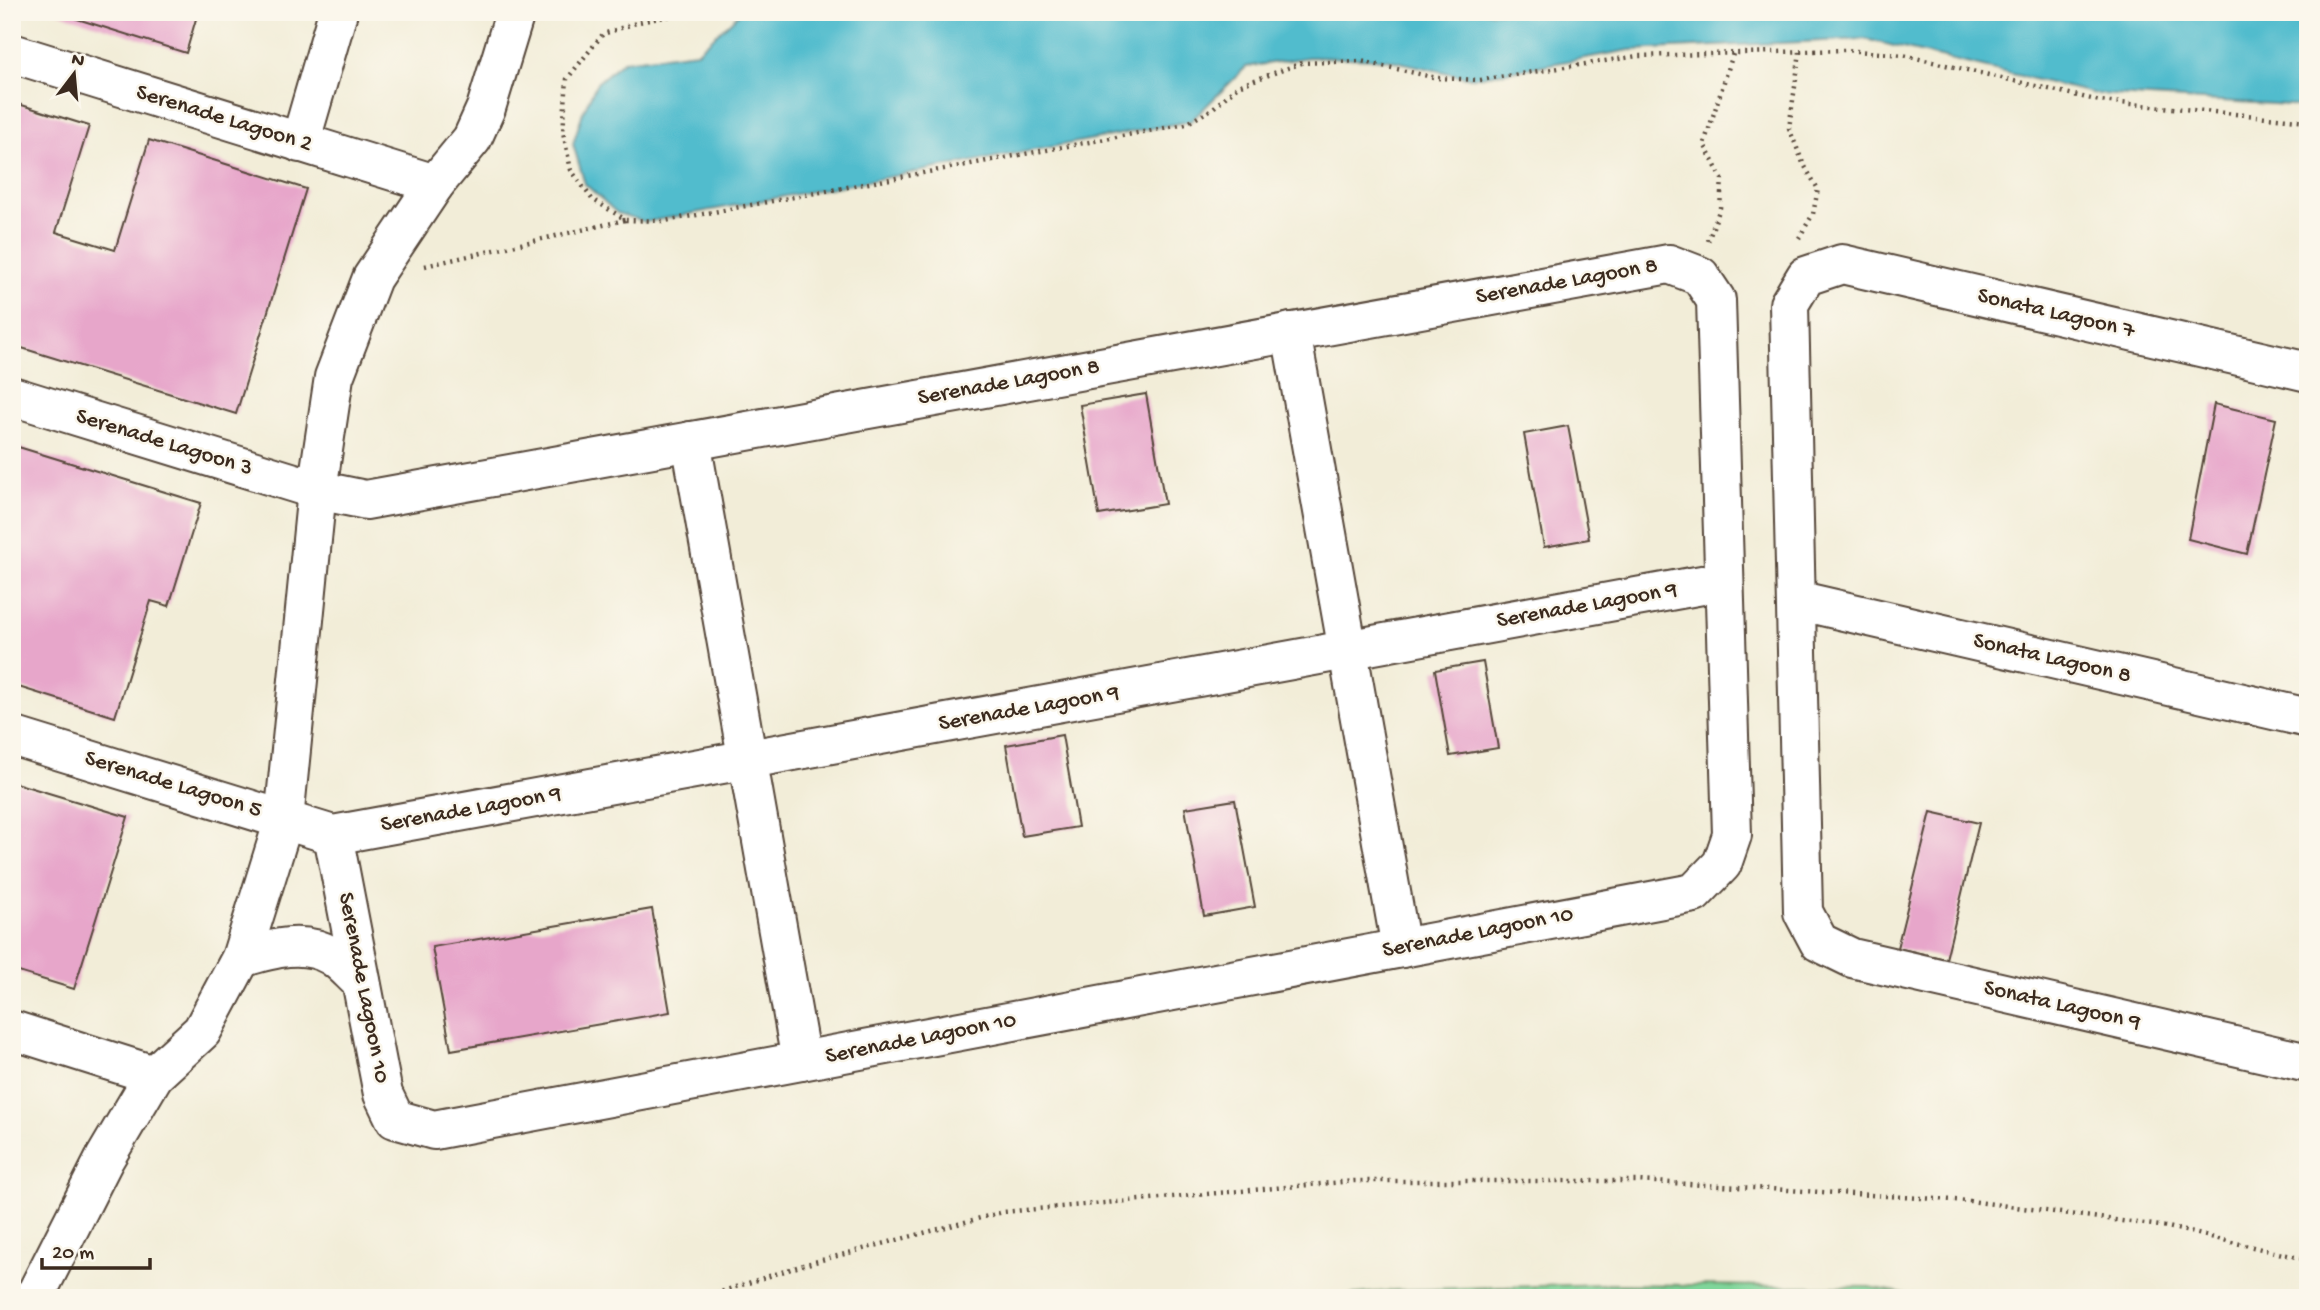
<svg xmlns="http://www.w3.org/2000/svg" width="2320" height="1310" viewBox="0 0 2320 1310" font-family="'Gochi Hand',sans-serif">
<rect width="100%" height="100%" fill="#fbf7ec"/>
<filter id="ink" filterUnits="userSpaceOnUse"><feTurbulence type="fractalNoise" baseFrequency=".0143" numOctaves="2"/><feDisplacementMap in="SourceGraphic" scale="14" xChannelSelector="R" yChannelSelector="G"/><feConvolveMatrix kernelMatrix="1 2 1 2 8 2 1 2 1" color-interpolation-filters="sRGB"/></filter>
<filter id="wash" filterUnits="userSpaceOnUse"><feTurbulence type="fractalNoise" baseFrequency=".00686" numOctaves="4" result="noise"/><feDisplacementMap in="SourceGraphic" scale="28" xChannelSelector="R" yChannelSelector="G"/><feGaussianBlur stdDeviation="1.57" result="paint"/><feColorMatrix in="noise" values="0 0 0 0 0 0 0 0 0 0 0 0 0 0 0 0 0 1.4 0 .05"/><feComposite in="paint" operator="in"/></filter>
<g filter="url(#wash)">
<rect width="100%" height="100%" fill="#f2edd8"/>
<polygon fill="#7fd69a" stroke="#5d805c" stroke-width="2" points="1606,1284 1869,1287 1930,1298 1319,1298 1398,1290"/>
<polygon fill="#51bccd" stroke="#467376" stroke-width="2" points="741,12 2308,12 2308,109 2291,105 2096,94 1865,39 1630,50 1471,78 1386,59 1309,57 1246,67 1191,121 646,222 617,213 585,184 573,144 583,112 597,83 623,61 697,52"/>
<g id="blocks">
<g fill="#e7a6ca">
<polygon points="55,12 198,12 186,53"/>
<polygon points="12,102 89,126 56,232 115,250 149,140 306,189 236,414 12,345"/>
<polygon points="1146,394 1165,504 1099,515 1080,405"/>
<polygon points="2214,404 2276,419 2247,554 2188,539"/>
<polygon points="1568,426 1589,539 1544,547 1524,434"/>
<polygon points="12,445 201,503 169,606 151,601 115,717 12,685"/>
<polygon points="1483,662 1498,748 1450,756 1435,670"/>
<polygon points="1062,735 1078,827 1022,836 1006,745"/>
<polygon points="12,782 128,817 74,989 12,970"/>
<polygon points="1235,800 1255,907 1204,916 1185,808"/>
<polygon points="1931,812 1979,823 1946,959 1897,948"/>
<polygon points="652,909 670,1012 451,1050 432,947"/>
</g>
</g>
</g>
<g filter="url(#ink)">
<use href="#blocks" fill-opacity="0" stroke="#56473a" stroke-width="2"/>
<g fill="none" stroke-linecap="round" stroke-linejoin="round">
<defs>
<g id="street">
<polyline points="12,53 435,184"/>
<polyline points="300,143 338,12"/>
<polyline points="1291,332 1401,948"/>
<polyline points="2308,372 1842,264 1806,276 1789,304 1803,912 1819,942 1852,958 2308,1063"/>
<polyline points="12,396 317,490 366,500 1669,264 1700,276 1716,300 1732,835 1722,864 1694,893 434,1130 395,1119 383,1094 333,835"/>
<polyline points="691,441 801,1061"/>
<polyline points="1796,600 2308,718"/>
<polyline points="12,736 333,835 1724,581"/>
<path d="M241,958C271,949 303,939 332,956C343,963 352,974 361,982"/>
<polyline points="12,1030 154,1075"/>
<polyline points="31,1298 35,1296 105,1158 154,1075 202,1031 241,958 284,820 317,490 334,377 372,278 435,184 472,139 486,108 515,13"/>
</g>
</defs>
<use href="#street" stroke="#56473a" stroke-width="42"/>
<g stroke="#56473a" stroke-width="4.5" stroke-dasharray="2 5" stroke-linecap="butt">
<polyline points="690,12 639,22 603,34 567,79 563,132 571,170 592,199 626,220 665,221 1186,124 1212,109 1238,86 1302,63 1361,61 1437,78 1480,80 1638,56 1845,50 1903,55 2100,101 2308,121"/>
<polyline points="1799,238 1813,214 1818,189 1803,163 1789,128 1800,52"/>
<polyline points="1708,241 1720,208 1722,179 1704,144 1733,54"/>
<polyline points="425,266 625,220"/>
<polyline points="702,1298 803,1265 1003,1212 1354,1181 1638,1181 1970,1201 2168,1227 2308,1260"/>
</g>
<use href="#street" stroke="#fff" stroke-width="38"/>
</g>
</g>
<g text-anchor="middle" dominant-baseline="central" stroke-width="5" stroke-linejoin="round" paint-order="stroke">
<g font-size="23" fill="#3b2a1e" stroke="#fbf7ec">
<text transform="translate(224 119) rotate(17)">Serenade Lagoon 2</text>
<text transform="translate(1567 282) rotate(-10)">Serenade Lagoon 8</text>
<text transform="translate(2056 314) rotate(13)">Sonata Lagoon 7</text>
<text transform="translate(1009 383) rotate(-10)">Serenade Lagoon 8</text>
<text transform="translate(164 443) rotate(17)">Serenade Lagoon 3</text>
<text transform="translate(1587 606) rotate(-10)">Serenade Lagoon 9</text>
<text transform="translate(2052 659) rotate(13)">Sonata Lagoon 8</text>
<text transform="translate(1029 709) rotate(-10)">Serenade Lagoon 9</text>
<text transform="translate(173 785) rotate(17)">Serenade Lagoon 5</text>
<text transform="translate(471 810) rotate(-10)">Serenade Lagoon 9</text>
<text transform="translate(1478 933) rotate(-11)">Serenade Lagoon 10</text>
<text transform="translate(363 988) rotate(79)">Serenade Lagoon 10</text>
<text transform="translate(2062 1006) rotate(13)">Sonata Lagoon 9</text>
<text transform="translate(921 1039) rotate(-11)">Serenade Lagoon 10</text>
</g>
</g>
<rect width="2320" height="1310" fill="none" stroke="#fbf7ec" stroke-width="42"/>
<g transform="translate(74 74) rotate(16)" stroke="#fbf7ec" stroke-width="5" paint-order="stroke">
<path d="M0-5L12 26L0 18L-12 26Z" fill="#3b2a1e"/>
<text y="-10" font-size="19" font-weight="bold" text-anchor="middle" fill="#3b2a1e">N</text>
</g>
<path d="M42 1258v10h108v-10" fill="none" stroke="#3b2a1e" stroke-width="3.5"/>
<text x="52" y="1258" font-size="21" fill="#3b2a1e" stroke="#fbf7ec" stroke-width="5" paint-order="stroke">20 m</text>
</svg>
